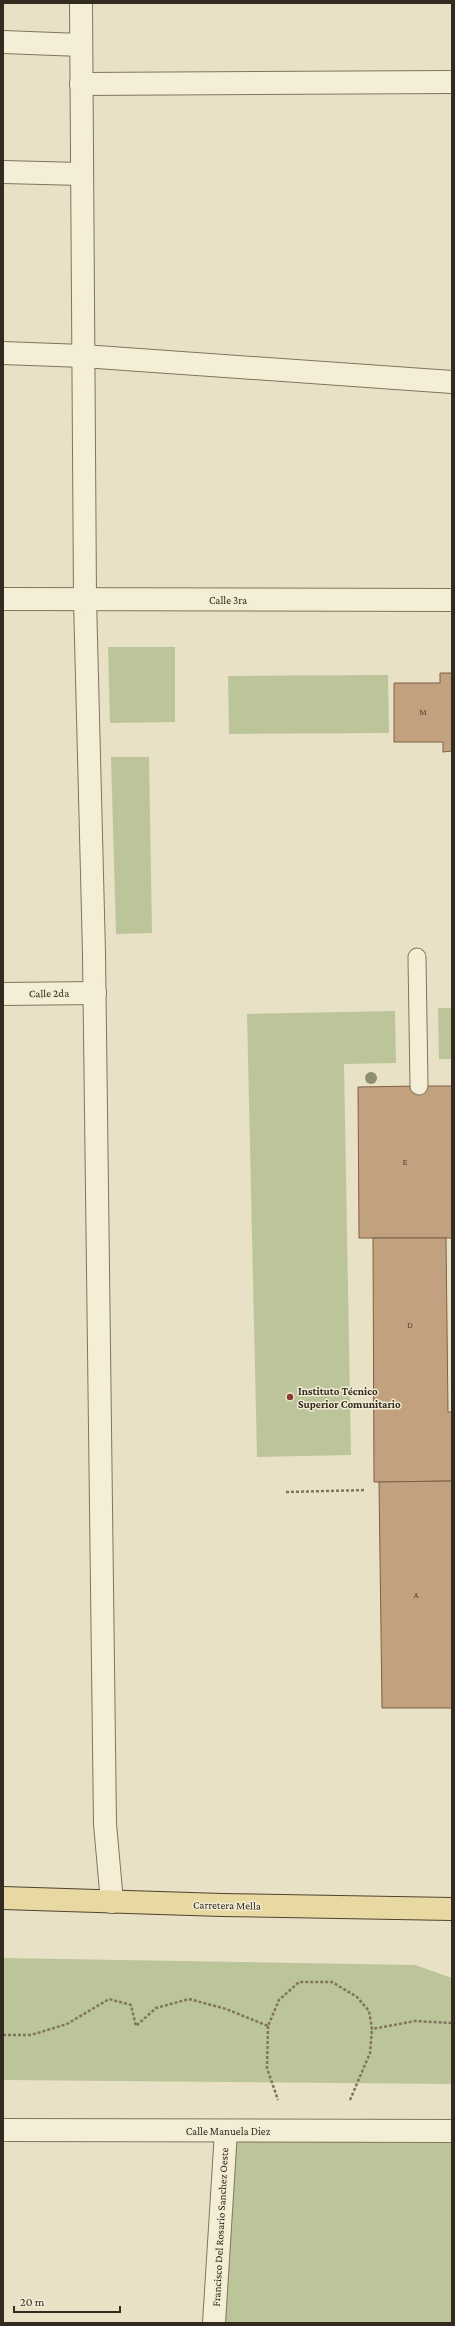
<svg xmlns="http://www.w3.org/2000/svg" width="455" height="2326" viewBox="0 0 455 2326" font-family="'Crimson Pro',serif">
<rect width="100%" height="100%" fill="#e9e1c5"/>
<g fill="#bcc59a">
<polygon points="175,647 175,722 110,723 108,647"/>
<polygon points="388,675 389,733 229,734 228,676"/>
<polygon points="111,757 149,757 152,933 116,934"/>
<polygon points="438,1008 452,1008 452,1059 439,1059"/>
<polygon points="395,1011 396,1063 344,1064 351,1455 257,1457 247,1014"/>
<polygon points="3,1958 415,1965 452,1978 452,2084 3,2080"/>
<polygon points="226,2131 452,2133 452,2323 214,2323"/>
</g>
<g fill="#c2a17f" stroke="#7e6146">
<polygon points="440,673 452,673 452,751 443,752 443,742 394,742 394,683 440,683"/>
<polygon points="419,1086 452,1086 452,1238 359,1238 358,1087"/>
<polygon points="373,1238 446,1238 448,1412 452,1412 452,1481 374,1482"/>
<polygon points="452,1481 452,1708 382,1708 379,1482"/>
</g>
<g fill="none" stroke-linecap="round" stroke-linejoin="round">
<defs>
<polyline id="service" points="417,957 419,1086"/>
<g id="minor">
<polyline points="81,3 85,599 94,953 105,1824 112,1902"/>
<polyline points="3,42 81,45"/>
<polyline points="81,84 452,82"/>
<polyline points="3,172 82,174"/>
<polyline points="3,353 83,356 452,382"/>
<polyline points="3,599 452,600"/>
<polyline points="3,994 95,993"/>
<polyline points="3,2130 452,2131"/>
<polyline points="214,2323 226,2131"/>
</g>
<polyline id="primary" points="3,1898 222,1905 452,1909"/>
</defs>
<use href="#service" stroke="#82745d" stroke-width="19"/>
<use href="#minor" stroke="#82745d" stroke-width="24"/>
<use href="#primary" stroke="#504231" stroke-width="24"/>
<g stroke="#82745d" stroke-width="2.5" stroke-dasharray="3 2" stroke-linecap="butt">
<polyline points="451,1295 452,1295"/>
<polyline points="286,1492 366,1490"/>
<polyline points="268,2026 267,2068 278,2100"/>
<polyline points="3,2035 31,2035 67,2024 109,1999 131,2005 136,2026 156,2008 189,1999 226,2009 268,2026 279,2000 299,1982 332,1982 357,1997 369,2011 372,2029 415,2021 452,2023"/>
<polyline points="350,2100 370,2053 372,2029"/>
</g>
<use href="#service" stroke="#f4eed7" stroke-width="17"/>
<use href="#minor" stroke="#f4eed7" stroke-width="22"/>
<use href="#primary" stroke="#e8d8a1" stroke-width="22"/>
</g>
<circle fill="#8d906f" cx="371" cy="1078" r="6"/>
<circle fill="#893b34" stroke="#f1ebd4" stroke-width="1.5" cx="290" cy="1397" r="4"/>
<g text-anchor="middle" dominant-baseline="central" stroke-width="3" stroke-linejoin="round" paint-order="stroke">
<g font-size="9" fill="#574837">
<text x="423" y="712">M</text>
<text x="405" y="1162">E</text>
<text x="410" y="1325">D</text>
<text x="416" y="1595">A</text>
</g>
<g font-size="11" fill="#332b1f" stroke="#f1ebd4">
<text x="228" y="600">Calle 3ra</text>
<text transform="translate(49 993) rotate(-1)">Calle 2da</text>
<text transform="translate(227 1905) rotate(1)">Carretera Mella</text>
<text x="228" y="2131">Calle Manuela Diez</text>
<text transform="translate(220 2227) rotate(-87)">Francisco Del Rosario Sanchez Oeste</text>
</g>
<g font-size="11" font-weight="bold" fill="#332b1f" stroke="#f1ebd4" text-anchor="start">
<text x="298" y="1391">Instituto Técnico<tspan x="298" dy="13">Superior Comunitario</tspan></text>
</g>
</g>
<rect width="455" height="2326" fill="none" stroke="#332b1f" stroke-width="8"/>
<path d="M14 2306v6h106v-6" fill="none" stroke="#332b1f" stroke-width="2"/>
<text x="20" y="2306" font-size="12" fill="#332b1f" stroke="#f1ebd4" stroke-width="3" paint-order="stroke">20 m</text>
</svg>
